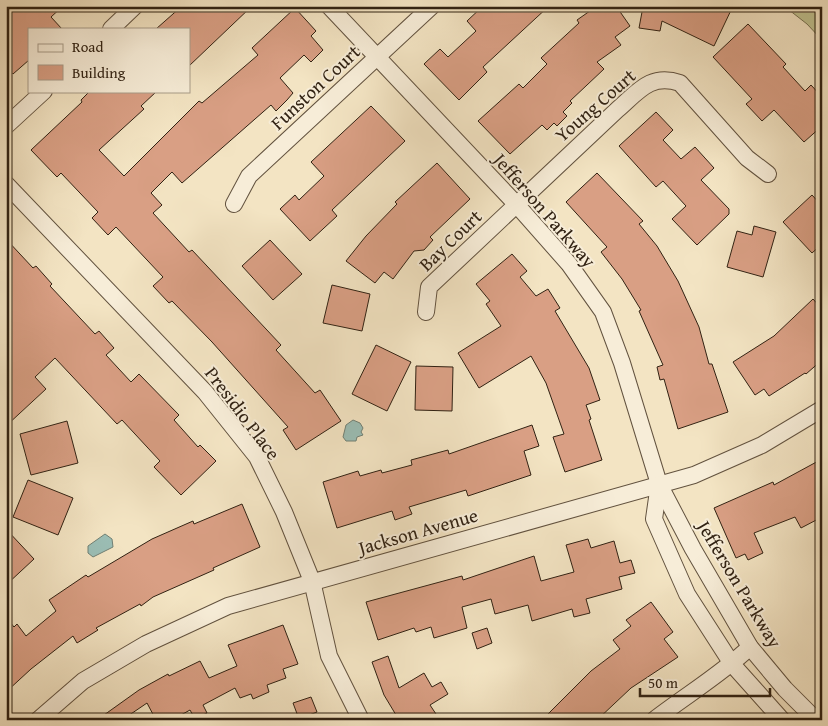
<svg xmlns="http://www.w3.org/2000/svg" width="828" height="726" viewBox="0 0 828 726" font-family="'Gentium Book Plus',serif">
<rect width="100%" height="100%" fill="#f3e4c3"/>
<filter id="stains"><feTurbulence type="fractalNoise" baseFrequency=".004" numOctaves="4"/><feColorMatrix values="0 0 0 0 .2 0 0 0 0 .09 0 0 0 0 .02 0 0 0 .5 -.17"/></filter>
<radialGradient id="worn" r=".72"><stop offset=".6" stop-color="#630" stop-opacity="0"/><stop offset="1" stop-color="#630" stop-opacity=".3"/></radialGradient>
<polygon fill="#c0c290" stroke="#787252" points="784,6 822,6 822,40 807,24"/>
<g fill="#9bbeb5" stroke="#718074">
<polygon points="353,420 360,423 363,428 361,432 363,435 357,437 356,441 346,441 343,437 346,425"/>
<polygon points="105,534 112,539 113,547 93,557 88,553 88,546"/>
</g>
<g fill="#d99f84" stroke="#312213">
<polygon points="16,6 63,6 51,17 62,29 29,29 29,60 13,74 6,67 6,16"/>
<polygon points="182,6 252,6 189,66 189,29 156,29"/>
<polygon points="483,6 549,6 483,67 487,72 459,100 424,64 440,49 448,57 476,31 467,21"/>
<polygon points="597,6 616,6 630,26 615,37 621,45 597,62 604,69 570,101 572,103 563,112 567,116 557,126 554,123 547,130 542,125 510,154 478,121 519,84 523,88 547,64 541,58 579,23 577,20"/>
<polygon points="630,6 733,6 714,46 662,21 660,31 639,28 642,12"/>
<polygon points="295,8 316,31 311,36 323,50 311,62 304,55 280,78 293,93 287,100 276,111 271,105 182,183 172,172 151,193 162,205 153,213 189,252 192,250 281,345 276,350 315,393 320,390 341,421 296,450 283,430 288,427 212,342 172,301 169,303 153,286 163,277 116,227 108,235 92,218 98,212 61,173 57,177 31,150 82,102 81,100 90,91 157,91 141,106 144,109 99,150 124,176 199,101 202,103 258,55 252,48"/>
<polygon points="748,24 786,64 783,67 805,91 811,85 822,97 822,126 804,142 774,110 762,121 746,104 752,99 713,57"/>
<polygon points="371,106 405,141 332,210 337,216 310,241 280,209 295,195 299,200 324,176 311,162"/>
<polygon points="656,112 673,130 663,140 681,159 695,147 714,168 701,180 729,209 729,214 697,245 672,219 686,206 663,181 656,187 619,146"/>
<polygon points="437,163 470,199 430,237 433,240 424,250 414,251 393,279 384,272 375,283 346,261 366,236 397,204 395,202"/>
<polygon points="597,173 643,221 639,224 657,246 678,281 699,327 709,364 712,364 728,412 678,429 664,379 660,380 657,367 663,365 639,311 641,310 622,279 601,252 607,247 566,202"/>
<polygon points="812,195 822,206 822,244 812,253 783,222"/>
<polygon points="754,226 776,232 763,277 727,267 737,231 752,235"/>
<polygon points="6,239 33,268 36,266 52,284 50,286 95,334 99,331 114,348 106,355 131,382 139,374 179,415 174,420 198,447 200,445 216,461 181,495 154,467 160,461 122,420 117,424 55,358 35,377 46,389 6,426"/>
<polygon points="270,240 302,274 273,300 242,266"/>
<polygon points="512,254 527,271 520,277 536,296 548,289 560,308 555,311 589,368 600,400 586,405 591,419 589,420 602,460 565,472 553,437 564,434 546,383 531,356 479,388 458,353 501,326 486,304 490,301 476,284"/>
<polygon points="332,285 370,294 362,331 323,323"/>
<polygon points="813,299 822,309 822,360 806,374 805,373 769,396 764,389 755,395 733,362 774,336"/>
<polygon points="376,345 411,362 387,411 352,394"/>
<polygon points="416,366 453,367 452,411 415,410"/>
<polygon points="67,421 78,463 31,475 20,434"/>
<polygon points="532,425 539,446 524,451 531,475 468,496 466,490 409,507 412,514 395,520 392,511 337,528 323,482 358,471 360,476 381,470 382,473 412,465 411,460 448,450 449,454"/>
<polygon points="822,459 822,517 801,528 795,517 754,533 763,553 748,560 745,554 736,558 714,508 773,482 774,485"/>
<polygon points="28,480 73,498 58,535 13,517"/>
<polygon points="242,504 260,547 213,568 214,570 153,597 141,606 140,604 96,628 98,630 77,643 73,636 31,669 6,692 6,617 14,627 17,624 26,636 56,611 49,600 86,575 88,577 152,539 193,521 194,524"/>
<polygon points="6,529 34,559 6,585"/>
<polygon points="588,539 591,548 614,541 620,563 631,560 635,573 619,577 622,589 586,599 590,613 574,617 572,609 532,621 528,605 495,614 491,599 462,607 467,628 434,638 431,627 416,632 414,628 378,640 366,602 462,576 463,580 534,556 541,581 574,572 566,545"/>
<polygon points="651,602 673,632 664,639 678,657 631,688 597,720 542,720 591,671 620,649 613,640 631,626 626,620"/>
<polygon points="283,625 298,664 283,669 286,678 267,685 269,692 253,699 251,694 240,698 235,688 203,705 207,713 195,719 190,710 172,720 156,720 147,703 122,720 97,720 139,690 168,674 169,676 200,661 209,678 237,666 228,645"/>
<polygon points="487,628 492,643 477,649 472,633"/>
<polygon points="388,656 399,688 424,673 432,687 441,682 448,694 430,705 440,720 399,720 384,695 372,662"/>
<polygon points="311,697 317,712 299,719 293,703"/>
</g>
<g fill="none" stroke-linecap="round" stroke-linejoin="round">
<defs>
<g id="minor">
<polyline points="329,6 516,204 569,264 603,312 622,363 659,484 693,549 750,647 785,689 816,720"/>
<polyline points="111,29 135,6"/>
<polyline points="6,126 44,91"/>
<polyline points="6,184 205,392 257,457 284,512 312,581 329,656 361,720"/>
<polyline points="234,204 249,176 432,6"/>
<path d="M426,312L429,287L617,110C638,92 650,73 680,83L747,158L768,174"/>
<polyline points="659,484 654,519 687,594 732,664 782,720"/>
<polyline points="38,720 83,681 146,644 228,606 694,475 762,445 822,409"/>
<path d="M654,720C685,696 723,673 750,647"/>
</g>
</defs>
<use href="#minor" stroke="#62523f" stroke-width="18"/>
<use href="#minor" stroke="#f7edd8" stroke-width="16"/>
</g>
<g text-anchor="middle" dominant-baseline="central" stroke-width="4" stroke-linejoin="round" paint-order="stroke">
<g font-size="19" fill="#312213" stroke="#f7edd8">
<text transform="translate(315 87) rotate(-43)">Funston Court</text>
<text transform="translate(595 105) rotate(-41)">Young Court</text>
<text transform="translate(545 210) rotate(49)">Jefferson Parkway</text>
<text transform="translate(450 240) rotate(-44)">Bay Court</text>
<text transform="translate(243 413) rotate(53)">Presidio Place</text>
<text transform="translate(418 531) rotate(-16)">Jackson Avenue</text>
<text transform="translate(740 584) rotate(59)">Jefferson Parkway</text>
</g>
</g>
<rect width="828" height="726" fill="none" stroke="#f3e4c3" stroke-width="25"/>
<rect x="8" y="8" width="813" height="711" fill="none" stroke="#312213" stroke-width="2.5"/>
<rect x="12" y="12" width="803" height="701" fill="none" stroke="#312213"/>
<rect x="28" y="28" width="162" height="65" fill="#f7edd8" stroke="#a89c89"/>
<rect x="38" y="44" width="25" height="8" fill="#f7edd8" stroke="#a89c89"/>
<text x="72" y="52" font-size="15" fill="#312213">Road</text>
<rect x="38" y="65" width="25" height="15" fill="#d99f84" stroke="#a89c89"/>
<text x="72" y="78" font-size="15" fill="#312213">Building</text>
<path d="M640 688v8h130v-8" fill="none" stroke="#312213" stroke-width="2.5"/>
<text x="648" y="688" font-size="15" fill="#312213" stroke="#f7edd8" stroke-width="4" paint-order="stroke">50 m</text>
<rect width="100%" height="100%" filter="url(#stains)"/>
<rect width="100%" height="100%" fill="url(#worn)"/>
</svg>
